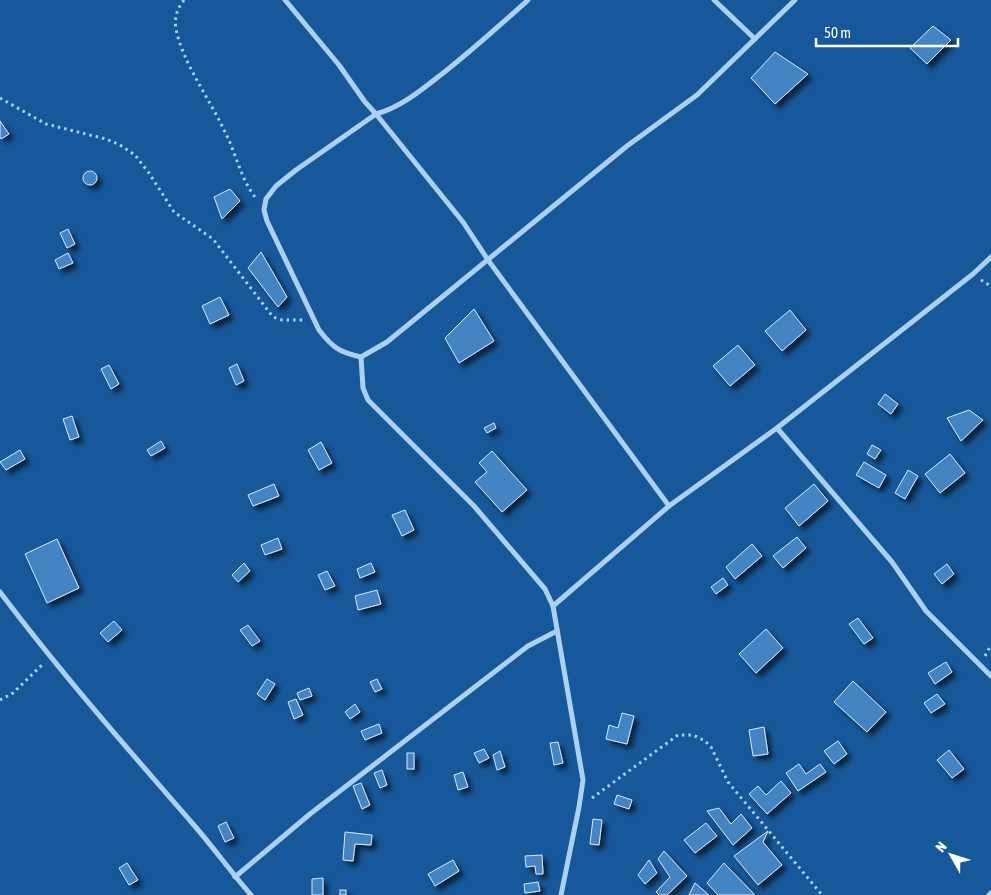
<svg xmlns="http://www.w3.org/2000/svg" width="991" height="895" viewBox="0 0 991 895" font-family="'Asap Condensed',sans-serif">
<defs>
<filter id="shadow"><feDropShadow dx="4.5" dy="4.5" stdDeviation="2.5" flood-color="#0009"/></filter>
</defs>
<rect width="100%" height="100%" fill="#17589a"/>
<g fill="#4484c2" stroke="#d4e8fc" filter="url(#shadow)">
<polygon points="933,26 951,40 927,64 910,48"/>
<polygon points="775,52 808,74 775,104 751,78"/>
<polygon points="0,121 9,134 1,139 0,137"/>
<circle cx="90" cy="178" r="7"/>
<polygon points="230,189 240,201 222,219 214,197"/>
<polygon points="68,229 75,244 67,248 60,233"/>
<polygon points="261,252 287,297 278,307 248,268"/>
<polygon points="68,253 73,263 59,269 55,260"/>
<polygon points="220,297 229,315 210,324 202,306"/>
<polygon points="474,309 494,341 459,363 445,338"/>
<polygon points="790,310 806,330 782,351 765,331"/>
<polygon points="738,345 755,365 730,386 713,366"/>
<polygon points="237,364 244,381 236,385 229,368"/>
<polygon points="109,365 119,384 111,389 101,369"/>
<polygon points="885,394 898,404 891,414 878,404"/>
<polygon points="969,410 983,420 961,441 947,418"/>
<polygon points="72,416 79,437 70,440 63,419"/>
<polygon points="494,423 496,428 487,433 484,428"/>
<polygon points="161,441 165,448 151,456 147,450"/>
<polygon points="321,442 332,463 319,470 308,450"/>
<polygon points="872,445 881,450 875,459 867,454"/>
<polygon points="20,450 25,459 6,470 0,462"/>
<polygon points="492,451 527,490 502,512 475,482 487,472 479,463"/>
<polygon points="950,454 965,473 940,493 925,474"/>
<polygon points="864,462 886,475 879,488 856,475"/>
<polygon points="908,470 918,476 905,499 895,493"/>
<polygon points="274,484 279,496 253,506 248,495"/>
<polygon points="814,484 828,501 799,526 785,508"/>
<polygon points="405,510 414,530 402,536 392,515"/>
<polygon points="797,537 806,548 783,568 773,556"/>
<polygon points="278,538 282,549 265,555 261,545"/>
<polygon points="57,539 79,588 47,603 25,554"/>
<polygon points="752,544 762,556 735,579 726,567"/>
<polygon points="244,563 250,571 238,582 232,575"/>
<polygon points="371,563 375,572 360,578 357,569"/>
<polygon points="947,564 954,574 942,584 934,574"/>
<polygon points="327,571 335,586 325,590 318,575"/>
<polygon points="723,578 728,585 716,594 711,587"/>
<polygon points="377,590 381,604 358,610 355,596"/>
<polygon points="858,618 873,638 864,644 849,624"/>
<polygon points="114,621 122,630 108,642 100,633"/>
<polygon points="248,625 260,641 252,646 240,630"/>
<polygon points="766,629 783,648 756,673 739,654"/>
<polygon points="946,662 952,672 935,684 928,673"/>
<polygon points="267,679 275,684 265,700 257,694"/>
<polygon points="377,679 382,689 375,692 370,682"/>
<polygon points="853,681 886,712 867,732 834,702"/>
<polygon points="309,688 312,696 300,700 297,693"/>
<polygon points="937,694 945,704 931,713 924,703"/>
<polygon points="296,699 303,715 294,719 288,702"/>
<polygon points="355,704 360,712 350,719 345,712"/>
<polygon points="622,713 634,716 627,744 606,739 609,725 618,728"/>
<polygon points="379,724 382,733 365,740 361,731"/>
<polygon points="764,727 768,754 753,756 749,730"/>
<polygon points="838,741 847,754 834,764 824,751"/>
<polygon points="558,742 563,763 554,765 550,743"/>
<polygon points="484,749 489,758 479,763 474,753"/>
<polygon points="949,750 964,769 952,778 937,760"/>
<polygon points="500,751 505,767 497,770 493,755"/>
<rect x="407" y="753" width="7" height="16"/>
<polygon points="799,764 806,774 820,764 826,772 798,791 786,773"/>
<polygon points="382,770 387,785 380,788 374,773"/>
<polygon points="463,772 468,787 458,790 454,775"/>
<polygon points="781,781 791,793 767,814 749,794 758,786 766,795"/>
<polygon points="361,783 370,805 362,809 353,786"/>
<polygon points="617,795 632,800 629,809 614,804"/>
<polygon points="719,808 731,824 741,814 752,828 733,845 707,811"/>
<polygon points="593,819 602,820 599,845 590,844"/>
<polygon points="226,822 234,838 225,842 218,826"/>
<polygon points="706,823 717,836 695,853 684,840"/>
<polygon points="768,831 763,842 782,865 758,885 734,856"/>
<polygon points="345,832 372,835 371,845 355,844 353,861 343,860"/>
<polygon points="664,851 687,876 667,895 659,895 656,892 670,877 658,859"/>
<polygon points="542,855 543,874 536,874 535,866 526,867 525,856"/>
<polygon points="453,860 459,871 435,886 428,874"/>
<polygon points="649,860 657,873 645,884 638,875"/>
<polygon points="127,863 138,880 129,885 119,868"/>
<polygon points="724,863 755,895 718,895 707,883"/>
<polygon points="323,878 323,895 312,895 312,879"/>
<polygon points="538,882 540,891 525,893 524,884"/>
<polygon points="695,883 709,895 689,895"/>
<rect x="340" y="890" width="6" height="5"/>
</g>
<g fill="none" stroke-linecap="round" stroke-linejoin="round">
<g stroke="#acd0f2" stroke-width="3" stroke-dasharray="2.5 4" stroke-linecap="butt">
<path d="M184,0C177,9 174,18 176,29C183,64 211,101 226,134C236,154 241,179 255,197"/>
<polyline points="0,98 46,124 106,139 120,145 135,155 149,173 174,212 213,239 273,317 282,320 303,320"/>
<polyline points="981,280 991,286"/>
<polyline points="985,656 991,645"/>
<polyline points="0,700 13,693 43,664"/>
<polyline points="592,798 678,735 693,735 705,741 711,747 728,782 822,895"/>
</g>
<g stroke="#acd0f2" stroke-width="5">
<path d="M285,0L339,65L365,102L376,114C399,108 419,92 438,77C469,53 499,26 528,0"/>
<polyline points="714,0 755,39"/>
<polyline points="361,357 363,388 368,400 474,506 545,589 553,606 583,780 579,807 561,895"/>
<polyline points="777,428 892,562 926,611 991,676"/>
<path d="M669,506L488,260L463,222L376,114L296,170L276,186L266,199L264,210L267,221L319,330C333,348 339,352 361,357L387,342L627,146L697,95L795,0"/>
<path d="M0,592C61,673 127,748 193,824C213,847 231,872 251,895"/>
<polyline points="553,606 669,506 777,428 973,274 991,257"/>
<polyline points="235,877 310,814 528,646 557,631"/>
<polyline points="989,895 991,893"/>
</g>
</g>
<g transform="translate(951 855) rotate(309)" stroke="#17589a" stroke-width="4" paint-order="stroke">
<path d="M0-4L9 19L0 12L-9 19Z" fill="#ffffff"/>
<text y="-8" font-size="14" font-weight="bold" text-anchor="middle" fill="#ffffff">N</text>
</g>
<path d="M816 38v8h142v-8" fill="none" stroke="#ffffff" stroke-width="2.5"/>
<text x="824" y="38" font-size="15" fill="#ffffff" stroke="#17589a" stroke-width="4" paint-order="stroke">50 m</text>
</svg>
